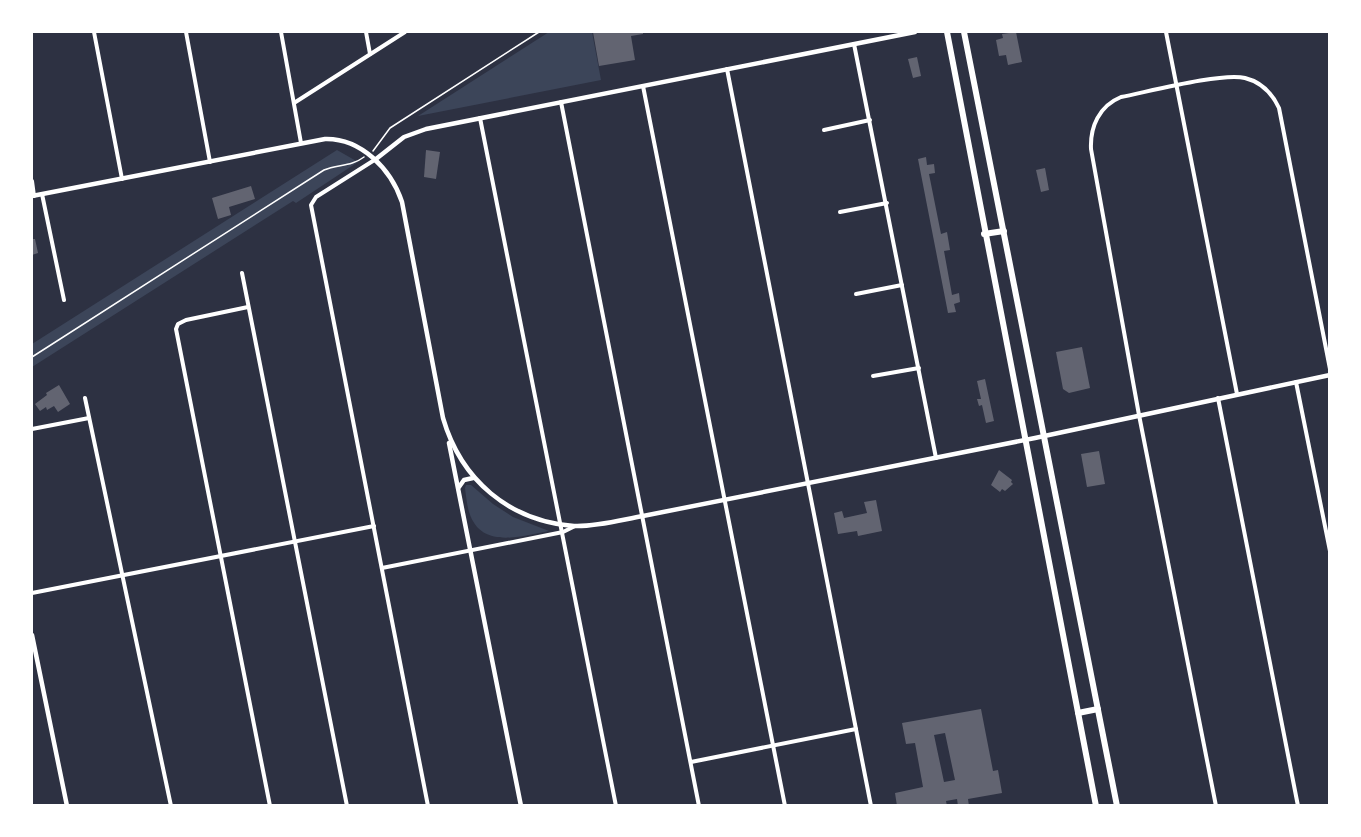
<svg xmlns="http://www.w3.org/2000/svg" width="1361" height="837" viewBox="0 0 1361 837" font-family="Figtree,sans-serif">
<rect width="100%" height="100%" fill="#2d3142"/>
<g fill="#3c4559">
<polygon points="549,32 592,32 601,80 418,116"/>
<polygon points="337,150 358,162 296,203 293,201 32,367 32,344"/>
<path d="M466,485H471L493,504L513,517L549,531C521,536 481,550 469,512C467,505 466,496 465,488Z"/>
</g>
<g fill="#626471" fill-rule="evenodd">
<polygon points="593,32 643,32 643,34 631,36 635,60 599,66"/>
<polygon points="1016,32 1022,62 1008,65 1006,55 999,56 996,40 1003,38 1002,34"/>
<polygon points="917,57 921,76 913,78 908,59"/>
<polygon points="426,150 440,152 436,179 424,177"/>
<polygon points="926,157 927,165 934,164 935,173 929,174 941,234 947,232 950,250 944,251 952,295 959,293 960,302 954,304 956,312 948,313 918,159"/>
<polygon points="1045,168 1049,190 1041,192 1036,170"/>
<polygon points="251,186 255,199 229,207 231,215 218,219 212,198"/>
<polygon points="32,239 35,239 38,253 32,255"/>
<polygon points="1082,347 1090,388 1069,393 1063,389 1056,352"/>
<polygon points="985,379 994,421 986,423 982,405 979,406 977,399 981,399 977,381"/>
<polygon points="59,385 70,404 58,412 54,406 47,410 46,407 40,411 35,404 47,395 46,393"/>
<polygon points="1099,451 1105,484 1087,487 1081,454"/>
<polygon points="999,470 1012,480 1011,482 1013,484 1005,491 1002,489 1000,492 991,485"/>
<polygon points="876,500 882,531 858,536 857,531 838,534 834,513 842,511 844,518 867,513 864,502"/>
<path d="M981,709L993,771L998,770L1002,793L968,799L969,806H958L957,799L946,801L947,806H897L895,793L923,787L915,743L906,744L902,723ZM945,733L955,780L944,782L934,735Z"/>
</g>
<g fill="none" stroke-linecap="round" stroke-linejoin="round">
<g stroke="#fff" stroke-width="1.5">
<polyline points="373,151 390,128 539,32"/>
<path d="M32,357L324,170C337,164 351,167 364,157"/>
</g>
<g stroke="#fff" stroke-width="4">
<polyline points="94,32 122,179"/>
<polyline points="186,32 210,162"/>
<polyline points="281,32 301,143"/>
<polyline points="366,32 370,54"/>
<polyline points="1166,32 1237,394"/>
<polyline points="854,44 936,458"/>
<polyline points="727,69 871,806"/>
<polyline points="643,86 785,806"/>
<polyline points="561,102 699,806"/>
<polyline points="294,103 405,32"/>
<polyline points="480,118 616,806"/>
<polyline points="824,130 870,120"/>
<polyline points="376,159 316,197 311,205 428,806"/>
<polyline points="32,181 34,196"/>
<polyline points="42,194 64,300"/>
<polyline points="840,212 887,203"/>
<polyline points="242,273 347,806"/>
<polyline points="856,294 902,285"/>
<polyline points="248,307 186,320 178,324 176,329 270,806"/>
<polyline points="873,376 919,368"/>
<polyline points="1296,382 1330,551"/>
<polyline points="85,398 171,806"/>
<polyline points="1218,398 1298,806"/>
<polyline points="32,429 89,418"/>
<polyline points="382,568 563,532 575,526"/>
<polyline points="32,593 374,526"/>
<polyline points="691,762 856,729"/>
<path d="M1216,806L1139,415L1091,149C1090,127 1099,106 1121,97C1147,92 1223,72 1245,78C1261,82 1272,93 1279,108L1330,369"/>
</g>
<g stroke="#fff" stroke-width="4.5">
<polyline points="376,159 404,137 426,129 915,32"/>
<path d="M32,196L325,139C361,138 391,169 402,202L443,418C461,480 509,521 574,526C596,527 621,520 643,516L1035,438L1330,375"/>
<polyline points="449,443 521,806"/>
<polyline points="459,487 464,480 473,478"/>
<polyline points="32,635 67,806"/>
</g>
<g stroke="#fff" stroke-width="6">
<polyline points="947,32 1096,806"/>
<polyline points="964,32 1117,806"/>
<polyline points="984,234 1004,231"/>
<polyline points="1078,713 1098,709"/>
</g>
</g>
<rect width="1361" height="837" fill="none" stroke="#ffffff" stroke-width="66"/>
</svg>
